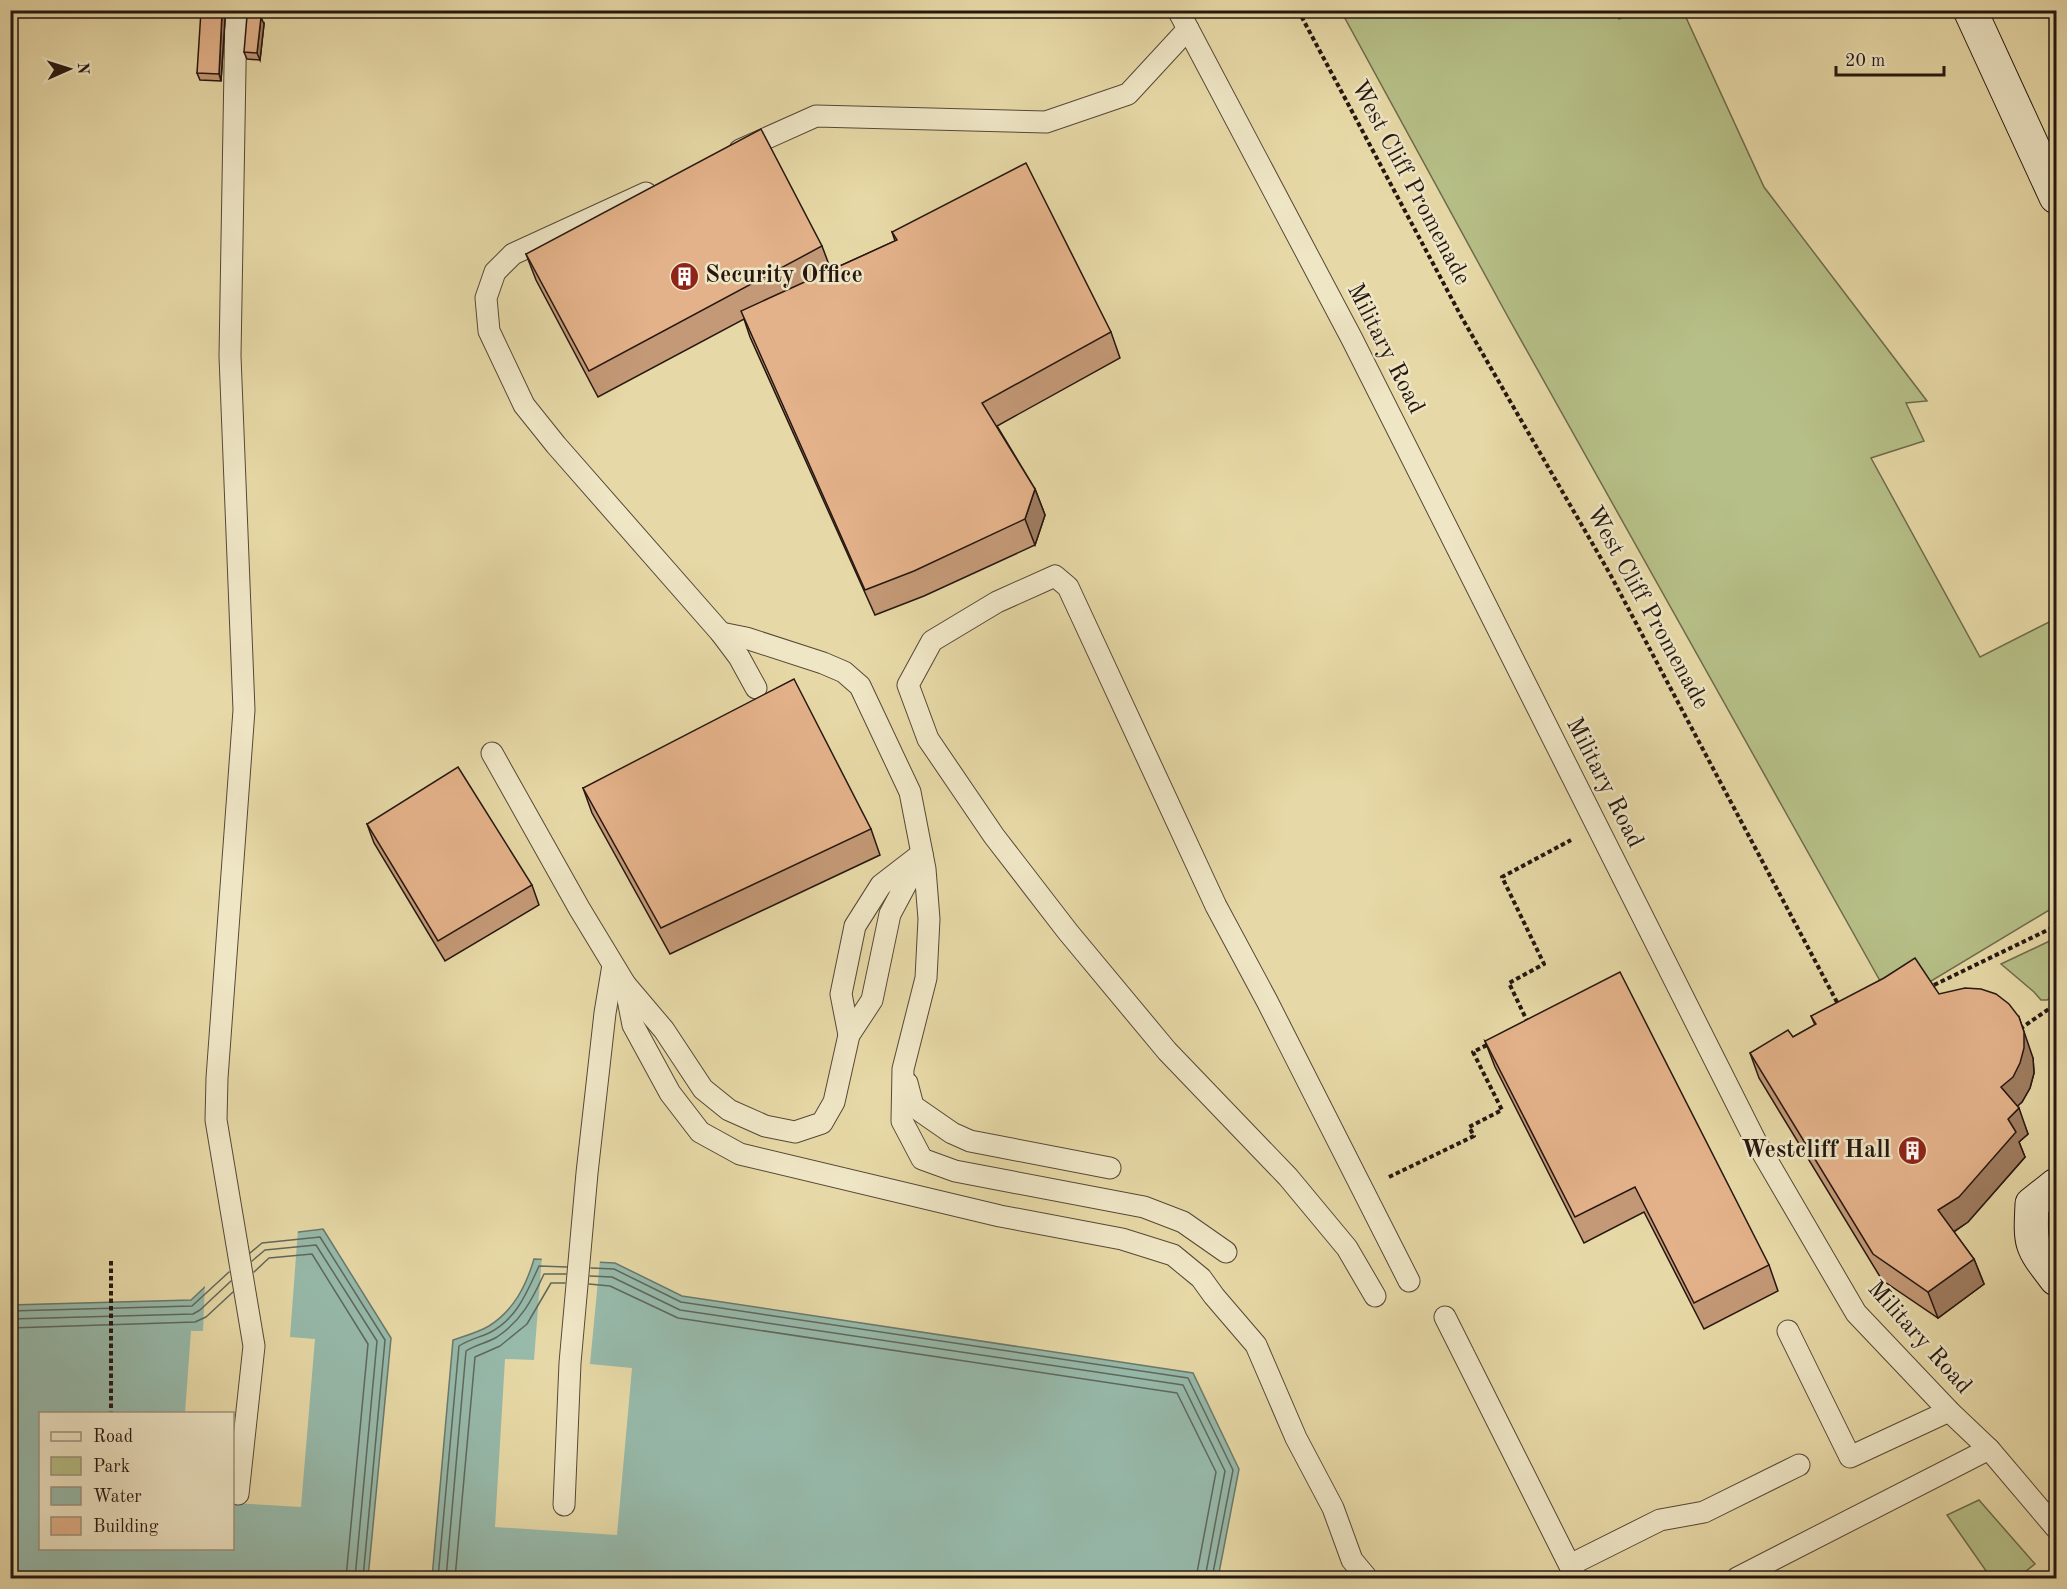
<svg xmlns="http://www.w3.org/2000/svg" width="2067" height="1589" viewBox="0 0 2067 1589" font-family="'Old Standard TT',serif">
<rect width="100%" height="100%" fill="#e7d9a7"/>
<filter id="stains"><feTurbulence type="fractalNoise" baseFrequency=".00333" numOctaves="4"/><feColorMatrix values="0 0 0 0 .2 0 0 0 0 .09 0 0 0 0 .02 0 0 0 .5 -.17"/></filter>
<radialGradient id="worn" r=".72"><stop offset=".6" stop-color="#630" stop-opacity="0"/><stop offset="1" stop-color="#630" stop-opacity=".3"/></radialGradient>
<g fill="#b6bf87" stroke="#6e6b4c" stroke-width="1.5">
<polygon points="1615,10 1619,19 1638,11 1683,11 1764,187 1927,401 1906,403 1924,441 1871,458 1980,657 2053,620 2056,630 2056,906 1893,1004 1508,317 1341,11"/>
<polygon points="2056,938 2056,993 2047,1000 2041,1000 2034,992 2001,964"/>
<polygon points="1979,1500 2035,1564 2017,1578 1991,1578 1947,1515"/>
</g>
<g fill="#97baab" stroke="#69796d" stroke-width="1.5" fill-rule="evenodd">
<path d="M323,1229L391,1338L368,1578H11L10,1305L191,1300L258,1237ZM40,1414H232V1548H40Z"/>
<path d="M534,1259L615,1263L682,1296L1193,1373L1239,1469L1218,1578H432L453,1340C465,1336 479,1332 489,1326C514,1310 526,1286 534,1259Z"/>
</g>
<g fill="#e7d9a7">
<polygon points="298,1229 290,1337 315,1339 301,1507 233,1503 232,1414 185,1413 191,1331 203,1331 205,1283 257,1234"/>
<polygon points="542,1256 600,1260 590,1364 632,1368 617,1535 495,1527 505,1359 534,1360"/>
</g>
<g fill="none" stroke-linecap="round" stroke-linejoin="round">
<g stroke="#5e685e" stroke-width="1.5">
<polyline points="250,1253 262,1243 320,1237 385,1340 363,1578"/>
<polyline points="252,1261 265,1250 316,1245 377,1341 355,1578"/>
<polyline points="591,1268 614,1269 681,1302 1188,1378 1233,1470 1212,1578"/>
<polyline points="254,1272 269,1258 312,1254 368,1344 346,1578"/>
<polyline points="590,1276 612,1277 680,1310 1183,1385 1225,1471 1205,1578"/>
<polyline points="589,1284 610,1286 678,1318 1177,1393 1216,1472 1196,1578"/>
<polyline points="10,1311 192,1306 229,1272"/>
<polyline points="10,1319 193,1314 200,1310 231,1281"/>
<polyline points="10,1328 195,1322 206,1317 233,1292"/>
<path d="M438,1578L459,1346C468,1340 480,1337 489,1333C517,1319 527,1292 539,1266L567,1267"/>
<path d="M446,1578L466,1351C475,1345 487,1343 497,1337C522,1320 532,1300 544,1274H566"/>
<polyline points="455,1578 475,1357 500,1346 527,1324 551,1283 565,1283"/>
</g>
<defs>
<g id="service">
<polyline points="236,10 230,356 244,710 217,1078 216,1120 254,1346 238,1494"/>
<polyline points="1178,10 1352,339 1755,1140 1856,1313 1949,1411 1989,1449 2056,1528"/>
<polyline points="740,150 816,116 1046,122 1128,94 1188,29"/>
<polyline points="646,193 513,254 495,272 486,298 489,331 524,405 556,445 721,633 739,657 756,688"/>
<polyline points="721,633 746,638 823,663 844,672 860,686 910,792 925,869 929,919 926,978 903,1069 902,1121 922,1159 955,1171 1144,1207 1183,1222 1226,1252"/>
<polyline points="492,753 579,908 625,984 664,1030 703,1089 729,1110 765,1126 795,1132 822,1123 834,1102 849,1035 872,1000 890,914 922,854"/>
<polyline points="625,984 633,1025 670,1093 700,1132 740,1154 1000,1216 1122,1239 1173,1255 1201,1278 1214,1296 1256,1345 1296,1438 1333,1508 1352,1560 1367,1578"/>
<polyline points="849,1035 841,994 855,926 881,885 916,858"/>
<polyline points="907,1083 913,1106 952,1133 970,1141 1110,1168"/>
<polyline points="1375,1296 1347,1248 1288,1177 1167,1051 1068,932 994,836 928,739 908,685 932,641 997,602 1055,576 1068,587 1216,906 1267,1001 1409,1281"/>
<polyline points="1445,1317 1576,1578"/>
<polyline points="1788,1331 1850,1457 1949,1411"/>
<polyline points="564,1505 570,1363 587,1173 605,1013 613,965"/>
<polyline points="1570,1565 1660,1520 1704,1512 1799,1465"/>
<polyline points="1737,1578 1989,1449"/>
</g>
<g id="secondary">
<polyline points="1970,10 2056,197"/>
<path d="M2056,1185L2032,1204C2030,1246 2030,1245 2056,1279"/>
</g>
</defs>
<use href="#service" stroke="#564836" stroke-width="23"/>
<use href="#secondary" stroke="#251710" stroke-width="35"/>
<g stroke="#251710" stroke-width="4" stroke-dasharray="4.5 3" stroke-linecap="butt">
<polyline points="1298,10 1462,318 1610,574 1839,1006"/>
<polyline points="1934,985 2056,926"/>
<polyline points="1528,1023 1509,983 1544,964 1502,877 1571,840"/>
<polyline points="2020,1029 2056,1004"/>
<polyline points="1389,1177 1474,1136 1469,1127 1502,1110 1473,1052 1489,1044"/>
<polyline points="111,1261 111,1414"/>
</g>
<use href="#service" stroke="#efe6c6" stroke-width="21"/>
<use href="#secondary" stroke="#efe6c6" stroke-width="33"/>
</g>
<g fill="#c49977" stroke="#251710" stroke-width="1.5">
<polygon points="222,13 225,19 221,81 200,80 197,73"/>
<polygon points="264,24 260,60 247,59 244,52"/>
<polygon points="892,232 1111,332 1120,358 997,426 1035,489 1045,515 1035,545 924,596 875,615 750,337 744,319 598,397 536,280 526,254 822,246 831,270 895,241"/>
<polygon points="583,788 871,829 880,855 670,954 592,813"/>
<polygon points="367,824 532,885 539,905 445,961 374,843"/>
<polygon points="1939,994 2033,1058 2034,1073 2030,1088 2022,1102 2017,1106 2028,1134 2019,1142 2025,1157 1968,1222 1954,1232 1974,1259 1984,1284 1938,1318 1882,1280 1759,1078 1750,1053 1793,1037 1815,1025 1811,1016"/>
<polygon points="1485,1041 1769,1265 1778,1291 1704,1329 1644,1212 1584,1243 1495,1067"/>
</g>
<g fill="#a07d61" stroke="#251710" stroke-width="1.5">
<polygon points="222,13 225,19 221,81 219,74"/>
<polygon points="261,17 264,24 260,60 257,53"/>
<polygon points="1035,489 1045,515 1035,545 1025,519"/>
<polygon points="2019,1017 2033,1058 2034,1073 2030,1088 2022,1102 2010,1113 2001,1087"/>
<polygon points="2019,1108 2028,1134 2019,1142 2025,1157 1968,1222 1947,1236 1938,1210 2008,1119"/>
<polygon points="1974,1259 1984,1284 1938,1318 1928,1292"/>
</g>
<g fill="#e4b28a" stroke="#251710" stroke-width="1.5">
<polygon points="201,11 222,13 219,74 197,73"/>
<polygon points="247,16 261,17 257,53 244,52"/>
<polygon points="761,129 822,246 589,371 526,254"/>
<polygon points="1026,163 1111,332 982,403 1035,489 1025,519 914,571 865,590 741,311 897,240 892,232"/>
<polygon points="794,679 871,829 661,928 583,788"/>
<polygon points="458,767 532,885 438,941 367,824"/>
<polygon points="1915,958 1939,994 1965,988 1981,989 1996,994 2009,1004 2019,1017 2024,1032 2024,1048 2020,1063 2013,1077 2001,1087 2019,1108 2008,1119 2016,1132 1959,1197 1938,1210 1974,1259 1928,1292 1873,1254 1750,1053 1788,1030 1793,1037 1816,1024 1811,1016 1884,978"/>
<polygon points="1620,972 1769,1265 1694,1303 1635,1187 1575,1217 1485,1041"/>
<polygon points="2007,1572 2012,1578 1998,1578"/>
</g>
<defs>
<symbol id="building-disc" viewBox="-11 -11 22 22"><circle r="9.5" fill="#8f2418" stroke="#efe6c6"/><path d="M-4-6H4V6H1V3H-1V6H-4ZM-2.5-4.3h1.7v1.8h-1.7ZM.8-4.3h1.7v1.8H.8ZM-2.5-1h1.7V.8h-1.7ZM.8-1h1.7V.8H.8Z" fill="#fff"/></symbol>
</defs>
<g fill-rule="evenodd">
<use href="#building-disc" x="668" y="260" width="33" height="33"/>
<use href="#building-disc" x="1896" y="1134" width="33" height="33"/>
</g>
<g text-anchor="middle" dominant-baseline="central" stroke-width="5" stroke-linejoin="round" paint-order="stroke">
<g font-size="24" fill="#251710" stroke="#efe6c6">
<text transform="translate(1410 183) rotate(62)">West Cliff Promenade</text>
<text transform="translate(1385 349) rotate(63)">Military Road</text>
<text transform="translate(1647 608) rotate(61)">West Cliff Promenade</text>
<text transform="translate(1604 783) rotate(63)">Military Road</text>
<text transform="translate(1919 1338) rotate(48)">Military Road</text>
</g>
<g font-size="24" font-weight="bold" fill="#251710" stroke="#efe6c6" text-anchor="start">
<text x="705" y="276">Security Office</text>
<text x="1891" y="1151" text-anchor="end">Westcliff Hall</text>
</g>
</g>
<rect width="2067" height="1589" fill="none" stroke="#e7d9a7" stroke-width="36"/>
<rect x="12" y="12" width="2043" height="1565" fill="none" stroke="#251710" stroke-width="3"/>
<rect x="18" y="18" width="2031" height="1553" fill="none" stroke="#251710" stroke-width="1.5"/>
<rect x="39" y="1412" width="195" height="138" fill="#efe6c6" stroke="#9e937d" stroke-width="1.5"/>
<rect x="51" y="1432" width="30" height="9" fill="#efe6c6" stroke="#9e937d" stroke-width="1.5"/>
<text x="93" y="1442" font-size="18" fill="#251710">Road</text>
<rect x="51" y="1457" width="30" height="18" fill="#b6bf87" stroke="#9e937d" stroke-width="1.5"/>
<text x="93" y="1472" font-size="18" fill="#251710">Park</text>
<rect x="51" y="1487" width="30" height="18" fill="#97baab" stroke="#9e937d" stroke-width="1.5"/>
<text x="93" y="1502" font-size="18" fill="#251710">Water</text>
<rect x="51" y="1517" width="30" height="18" fill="#e4b28a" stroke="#9e937d" stroke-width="1.5"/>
<text x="93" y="1532" font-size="18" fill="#251710">Building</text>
<g transform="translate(69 69) rotate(87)" stroke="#efe6c6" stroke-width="4.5" paint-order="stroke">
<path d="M0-4.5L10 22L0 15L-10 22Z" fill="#251710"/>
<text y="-9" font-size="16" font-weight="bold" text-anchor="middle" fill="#251710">N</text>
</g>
<path d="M1836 66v9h108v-9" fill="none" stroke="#251710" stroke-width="3"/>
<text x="1845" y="66" font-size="18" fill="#251710" stroke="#efe6c6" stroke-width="4.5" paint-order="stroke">20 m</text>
<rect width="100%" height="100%" filter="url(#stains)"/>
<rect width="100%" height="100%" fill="url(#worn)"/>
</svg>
